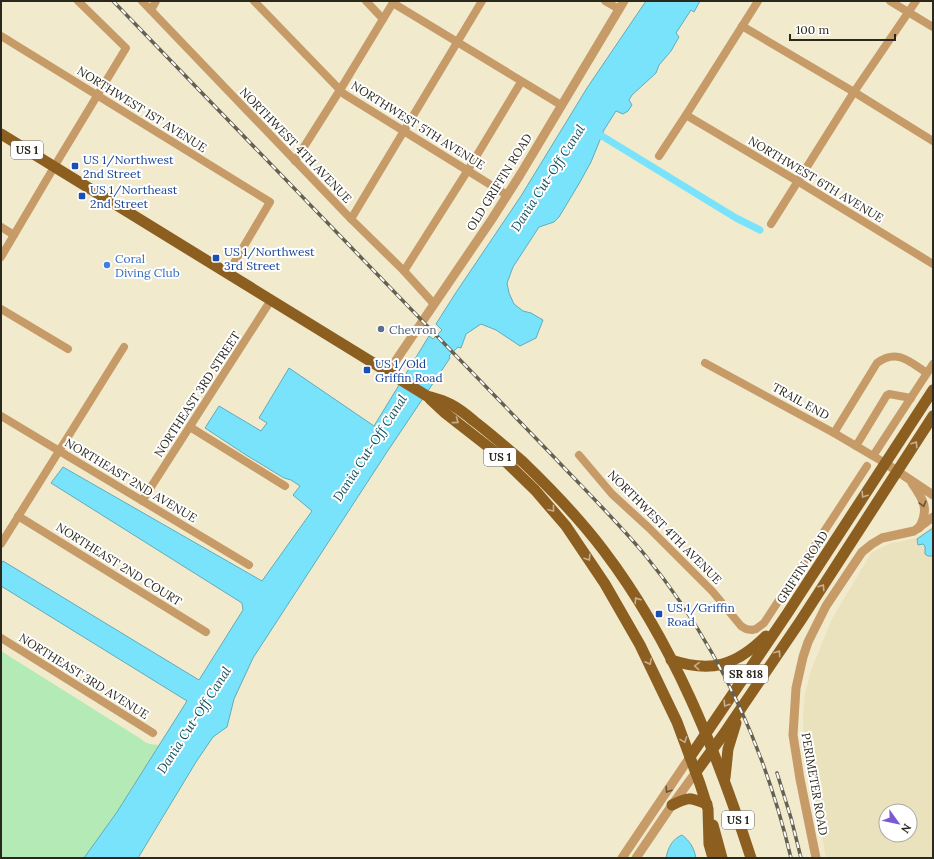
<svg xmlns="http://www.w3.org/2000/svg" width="934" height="859" viewBox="0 0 934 859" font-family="Lora,serif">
<rect width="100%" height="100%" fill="#f1eacd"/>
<path fill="#eae2bd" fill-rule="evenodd" d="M933,526V858H826L804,737L803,716L805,694L811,670L833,617L872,552L891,543L903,541L916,538ZM886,811H910V835H886Z"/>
<path fill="#b3eab5" d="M1,651L141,739C147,745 152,744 159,745L117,812L84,858H1Z"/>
<g fill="#7ae3fc" stroke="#62abb9">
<polygon points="646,1 700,1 694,12 691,10 676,33 679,37 671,51 659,65 656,73 632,95 629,100 632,105 628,111 623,114 616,111 604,130 591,162 580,182 559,217 554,222 539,227 513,267 507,283 509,293 514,304 523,311 531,313 543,320 536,338 520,346 496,330 481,324 466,334 461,348 458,347 449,356 450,358 387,452 253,658 234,699 227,727 213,737 196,762 138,858 84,858 117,812 187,701 1,586 1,564 3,561 199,680 243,610 242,603 51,483 63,467 262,581 312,511 293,495 300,486 291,480 284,478 246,455 205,428 219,406 261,431 267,423 259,418 289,368 374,426 429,336 433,339 442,330 436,324 455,294 521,196 587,88"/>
<polygon points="933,528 933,556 928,556 925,554 925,546 923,544 918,545 917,539"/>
<path d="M682,835C690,841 694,848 696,858H666C668,848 672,839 682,835Z"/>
</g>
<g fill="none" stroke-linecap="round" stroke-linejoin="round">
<polyline stroke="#7ae3fc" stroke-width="7" points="602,136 736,218 760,230"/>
<g stroke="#c69b67" stroke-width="8">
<polyline points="142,1 351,219 404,271 434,304"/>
<polyline points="254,1 344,94 507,195"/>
<polyline points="366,1 383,19"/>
<polyline points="605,1 619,9"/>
<polyline points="890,1 933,27"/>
<polyline points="393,3 561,105"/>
<polyline points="151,10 156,1"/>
<polyline points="742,26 854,92 933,141"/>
<polyline points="1,36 270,202 228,273"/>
<polyline points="686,115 799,182 933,264"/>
<polyline points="659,156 686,115 758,1"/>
<polyline points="295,161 340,90 394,1"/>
<polyline points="351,219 482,1"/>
<polyline points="771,224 854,92 916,1"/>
<polyline points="1,227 14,235"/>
<polyline points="1,257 60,157 126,48 78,1"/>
<polyline points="404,271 468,170 521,82"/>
<polyline points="1,309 68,349"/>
<polyline points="705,363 834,433 885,463"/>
<polyline points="1,416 249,565"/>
<polyline points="190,427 285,486"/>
<path d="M834,433L877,363C897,348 910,362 927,373"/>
<polyline points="856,446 887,395 889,394 911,398"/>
<polyline points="579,455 612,494 649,528 713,592 741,626 746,629 752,630 756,629 764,623 867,466"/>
<polyline points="873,456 933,364"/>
<polyline points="142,501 271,300"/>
<polyline points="18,516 206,632"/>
<polyline points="1,544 124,347"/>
<polyline points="1,638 153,733"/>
</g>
<g stroke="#c69b67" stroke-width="9">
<polyline points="388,372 492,219 520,175 624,1"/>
<polyline points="885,463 933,495"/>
<path d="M912,483C923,499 930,509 919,528"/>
<polyline points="622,858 690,757"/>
<polyline points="636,858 672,805 696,772"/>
<polyline points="816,858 800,779 793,735 796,688 803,657 808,642 826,606 862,552 872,544 882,538 914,531 933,517"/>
</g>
<g stroke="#8c5f21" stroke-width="11">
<path d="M1,134L427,396C434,398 443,400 450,404C458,408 467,415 474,421C491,434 507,448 523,462C552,490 580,519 604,551C673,642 716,750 751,858"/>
<polyline points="430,399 445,413 500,456 535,490 566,526 605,584 640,645 677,722 700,784 708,809 709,844 713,858"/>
<path d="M671,660C711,673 736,666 766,636"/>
<polyline points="690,757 787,614 933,390"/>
<polyline points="696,772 723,735 801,620 933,416"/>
<polyline points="725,778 728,749 736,723"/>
<path d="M672,805C688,797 689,797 707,804"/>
<polyline points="713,825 722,858"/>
</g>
<defs>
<g id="rail">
<path d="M113,1L552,455C583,488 616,520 645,555C717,643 765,748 791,858"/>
<polyline points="777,773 791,818 801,858"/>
</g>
</defs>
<use href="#rail" stroke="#656151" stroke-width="3.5"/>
<use href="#rail" stroke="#fff" stroke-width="2" stroke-dasharray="6" stroke-linecap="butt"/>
</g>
<defs><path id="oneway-chevron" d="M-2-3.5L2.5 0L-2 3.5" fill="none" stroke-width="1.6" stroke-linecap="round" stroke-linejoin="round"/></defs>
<g stroke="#c6af90">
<use href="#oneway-chevron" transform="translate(456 421) rotate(36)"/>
<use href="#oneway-chevron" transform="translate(915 444) rotate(-57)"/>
<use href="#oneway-chevron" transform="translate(864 495) rotate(123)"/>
<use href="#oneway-chevron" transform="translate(552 509) rotate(50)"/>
<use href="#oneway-chevron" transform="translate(588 558) rotate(57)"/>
<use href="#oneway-chevron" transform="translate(822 587) rotate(-57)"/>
<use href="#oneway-chevron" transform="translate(637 600) rotate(-123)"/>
<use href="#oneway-chevron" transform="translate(778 653) rotate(-56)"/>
<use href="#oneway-chevron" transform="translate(649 662) rotate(63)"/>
<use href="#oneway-chevron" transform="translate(697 666) rotate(-176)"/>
<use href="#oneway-chevron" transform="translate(726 704) rotate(123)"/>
<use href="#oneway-chevron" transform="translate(684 740) rotate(69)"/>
</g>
<g stroke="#68563b">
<use href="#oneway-chevron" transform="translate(923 504) rotate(75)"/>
<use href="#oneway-chevron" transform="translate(668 790) rotate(124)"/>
</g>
<g fill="#1a4fb4" stroke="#fff" stroke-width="1.5">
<rect x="71" y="162" width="8" height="8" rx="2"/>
<rect x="78" y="192" width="8" height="8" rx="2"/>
<rect x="212" y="254" width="8" height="8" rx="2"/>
<rect x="363" y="366" width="8" height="8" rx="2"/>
<rect x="655" y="610" width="8" height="8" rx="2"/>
</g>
<circle fill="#3f7fe0" stroke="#fff" stroke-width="1.5" cx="107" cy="265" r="4"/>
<circle fill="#5c6f8a" stroke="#fff" stroke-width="1.5" cx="381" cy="329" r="4"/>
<g text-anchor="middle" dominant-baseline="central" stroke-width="4" stroke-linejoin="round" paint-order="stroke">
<g fill="#fff" stroke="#6a6861" stroke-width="1">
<rect x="11" y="141" width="32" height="18" rx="3"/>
<rect x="484" y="448" width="32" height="18" rx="3"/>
<rect x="724" y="665" width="44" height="18" rx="3"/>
<rect x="722" y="811" width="32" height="18" rx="3"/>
</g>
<g font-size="11" font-weight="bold" fill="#2a281d">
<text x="27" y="150">US 1</text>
<text x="500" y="457">US 1</text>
<text x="746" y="674">SR 818</text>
<text x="738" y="820">US 1</text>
</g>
<g font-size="12" fill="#2a281d" stroke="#fff">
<text transform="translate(142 109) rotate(32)">NORTHWEST 1ST AVENUE</text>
<text transform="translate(418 125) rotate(32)">NORTHWEST 5TH AVENUE</text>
<text transform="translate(296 145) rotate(46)">NORTHWEST 4TH AVENUE</text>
<text transform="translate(816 179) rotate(31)">NORTHWEST 6TH AVENUE</text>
<text transform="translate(499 182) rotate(-58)">OLD GRIFFIN ROAD</text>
<text transform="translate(197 394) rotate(-57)">NORTHEAST 3RD STREET</text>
<text transform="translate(801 401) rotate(29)">TRAIL END</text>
<text transform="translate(131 480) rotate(31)">NORTHEAST 2ND AVENUE</text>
<text transform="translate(665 527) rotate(45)">NORTHWEST 4TH AVENUE</text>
<text transform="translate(119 564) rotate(32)">NORTHEAST 2ND COURT</text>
<text transform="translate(802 567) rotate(-57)">GRIFFIN ROAD</text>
<text transform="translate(84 676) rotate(32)">NORTHEAST 3RD AVENUE</text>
<text transform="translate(815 784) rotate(80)">PERIMETER ROAD</text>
</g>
<g font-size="12" fill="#164399" stroke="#fff" text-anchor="start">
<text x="83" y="159">US 1/Northwest<tspan x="83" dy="14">2nd Street</tspan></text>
<text x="90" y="189">US 1/Northeast<tspan x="90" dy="14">2nd Street</tspan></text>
<text x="224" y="251">US 1/Northwest<tspan x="224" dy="14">3rd Street</tspan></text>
<text x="375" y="363">US 1/Old<tspan x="375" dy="14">Griffin Road</tspan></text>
<text x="667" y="607">US 1/Griffin<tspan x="667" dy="14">Road</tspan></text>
</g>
<g font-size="12" fill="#366cbe" stroke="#fff" text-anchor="start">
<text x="115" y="258">Coral<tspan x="115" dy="14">Diving Club</tspan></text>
</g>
<g font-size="12" fill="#4e5e75" stroke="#fff" text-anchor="start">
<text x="389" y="329">Chevron</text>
</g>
<g font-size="13" font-style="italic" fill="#0e4e5a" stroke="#fff">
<text transform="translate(548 178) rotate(-57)">Dania Cut-Off Canal</text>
<text transform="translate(370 448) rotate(-57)">Dania Cut-Off Canal</text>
<text transform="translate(194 720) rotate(-57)">Dania Cut-Off Canal</text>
</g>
</g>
<rect width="934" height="859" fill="none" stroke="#2a281d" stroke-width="4"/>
<g transform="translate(898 823) rotate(123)"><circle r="19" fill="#ffffff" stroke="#aaa9a5"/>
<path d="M0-3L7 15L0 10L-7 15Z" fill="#7c58d2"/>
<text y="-6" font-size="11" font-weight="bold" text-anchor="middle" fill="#2a281d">N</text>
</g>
<path d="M790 34v6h105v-6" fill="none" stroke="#2a281d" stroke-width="2"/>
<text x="796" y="34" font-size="12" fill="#2a281d" stroke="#ffffff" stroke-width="3" paint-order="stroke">100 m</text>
</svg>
